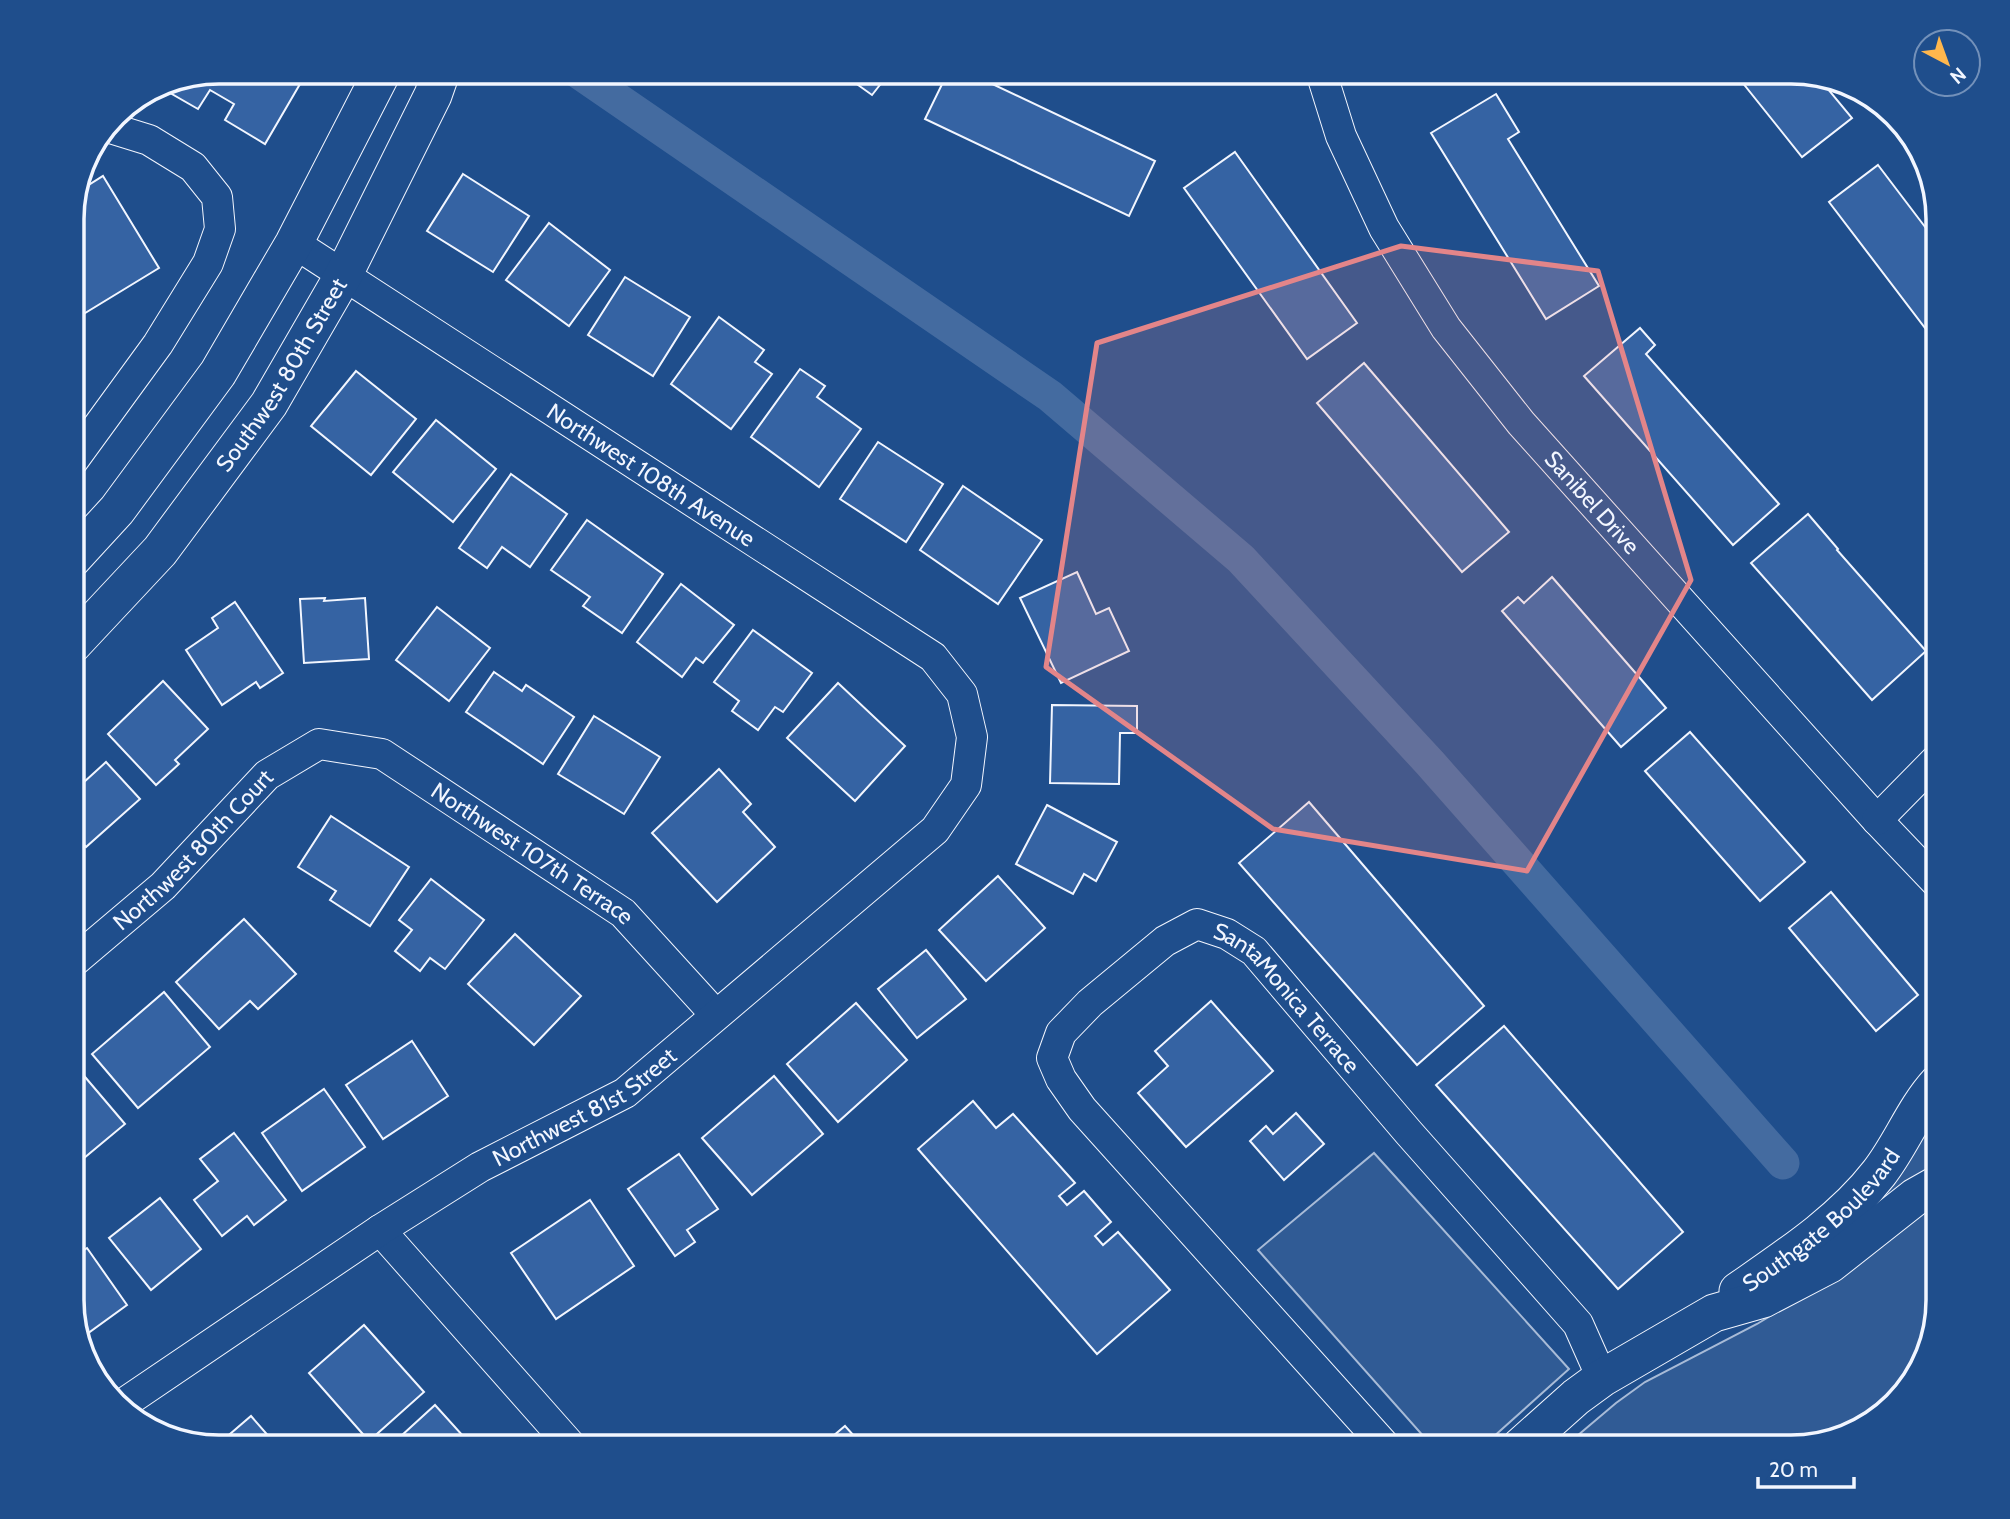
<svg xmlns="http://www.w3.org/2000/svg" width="2010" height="1519" viewBox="0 0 2010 1519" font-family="Cabin,sans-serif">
<rect width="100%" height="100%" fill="#1f4e8c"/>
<g fill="#305b95" stroke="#a8bbd7" stroke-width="2">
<polygon points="1938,1106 1938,1171 1895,1197 1866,1208"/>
<polygon points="1374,1153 1569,1369 1482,1447 1433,1447 1258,1250"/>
<polygon points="1938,1206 1938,1300 1908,1390 1856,1432 1791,1447 1564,1447 1616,1403 1645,1382 1757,1324 1857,1264 1919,1214"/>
</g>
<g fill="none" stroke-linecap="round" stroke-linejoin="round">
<polyline stroke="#446ba0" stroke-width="33" points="578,72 1050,396 1241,559 1430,763 1783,1163"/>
</g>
<g fill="#3563a3" stroke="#f2f6ff" stroke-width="2">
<polygon points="219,72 307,72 265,144 225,120 234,104 210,90 198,109 158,86 163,83"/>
<polygon points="840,72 890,72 872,95"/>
<polygon points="948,72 967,72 1155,161 1129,216 925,119"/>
<polygon points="1734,72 1791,72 1823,83 1852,118 1802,157"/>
<polygon points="1496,94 1519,132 1508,139 1599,286 1546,319 1431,133"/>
<polygon points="1235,152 1357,323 1307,359 1184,188"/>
<polygon points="1878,165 1938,244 1938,345 1829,202"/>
<polygon points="463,174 529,216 493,272 427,231"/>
<polygon points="103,176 159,268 72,321 72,209 76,193"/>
<polygon points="549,223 610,270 569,326 506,280"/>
<polygon points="625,277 690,317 653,376 588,335"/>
<polygon points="719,317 764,350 755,362 772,374 731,429 671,384"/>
<polygon points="1640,328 1655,345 1646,354 1779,504 1733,545 1584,376"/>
<polygon points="1364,363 1509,532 1462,572 1317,403"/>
<polygon points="800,369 825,386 817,397 861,429 819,487 751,437"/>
<polygon points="356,371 416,419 371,475 311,426"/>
<polygon points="436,420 496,469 453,522 393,472"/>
<polygon points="878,442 943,484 906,542 840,499"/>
<polygon points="511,474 567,514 530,567 502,547 487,568 459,548"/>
<polygon points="963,486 1042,540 998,604 920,550"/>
<polygon points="1808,514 1838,549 1837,550 1926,651 1872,700 1751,563"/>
<polygon points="587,520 663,574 622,633 583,606 590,597 551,570"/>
<polygon points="1938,530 1938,568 1926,563"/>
<polygon points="1077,572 1096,614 1109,608 1129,651 1061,683 1020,598"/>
<polygon points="1552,577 1666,708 1621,747 1502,611 1518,597 1524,603"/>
<polygon points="681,584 734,625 703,663 696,658 682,677 637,642"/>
<polygon points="325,598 324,601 365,598 369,659 304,663 300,599"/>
<polygon points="235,602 283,673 260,688 256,682 222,705 186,650 218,628 212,618"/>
<polygon points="437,607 490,648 449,701 396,660"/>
<polygon points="753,630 812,673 783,712 775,707 758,730 732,711 739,701 714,682"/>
<polygon points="494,672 522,691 526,685 574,717 543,764 466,712"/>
<polygon points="163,681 208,729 175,760 179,764 156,785 108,734"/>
<polygon points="838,683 905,746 855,801 787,738"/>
<polygon points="1052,705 1137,706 1137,733 1120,733 1119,784 1050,783"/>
<polygon points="594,716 660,757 624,814 558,774"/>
<polygon points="1690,732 1805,862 1760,901 1645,771"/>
<polygon points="106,762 140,799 86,847 72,832 72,793"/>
<polygon points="719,769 751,804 743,812 775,847 717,902 652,833"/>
<polygon points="1309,802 1484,1006 1417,1065 1239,863"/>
<polygon points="1047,805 1117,842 1096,881 1084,874 1073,894 1016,864"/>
<polygon points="331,816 409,867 370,926 330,900 336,891 298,867"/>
<polygon points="998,876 1045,928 986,981 939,930"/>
<polygon points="431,879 484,920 445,969 430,958 420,971 395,951 412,930 399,920"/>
<polygon points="1831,892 1918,995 1876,1031 1789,928"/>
<polygon points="244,919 296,974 258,1009 250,1001 219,1029 176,982"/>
<polygon points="515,934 581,996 534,1045 468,984"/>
<polygon points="926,950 966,999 917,1038 878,989"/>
<polygon points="164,992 210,1047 138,1108 92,1054"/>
<polygon points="1211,1001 1273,1071 1186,1147 1138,1093 1168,1066 1155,1051"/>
<polygon points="856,1003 907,1060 838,1122 787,1064"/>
<polygon points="1504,1026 1683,1232 1618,1289 1436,1085"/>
<polygon points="412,1041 448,1096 383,1139 346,1085"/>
<polygon points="74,1064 125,1124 72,1168 72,1066"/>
<polygon points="774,1076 823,1134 752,1195 702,1138"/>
<polygon points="324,1089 365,1147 302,1191 262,1133"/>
<polygon points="973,1101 996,1128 1013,1114 1075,1183 1059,1196 1067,1205 1084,1191 1111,1222 1095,1236 1103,1245 1118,1232 1170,1290 1097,1354 918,1149"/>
<polygon points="1296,1113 1324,1144 1284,1180 1250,1141 1266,1126 1273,1134"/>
<polygon points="234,1133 286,1200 254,1225 247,1216 222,1236 194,1200 218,1181 200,1159"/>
<polygon points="679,1154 718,1209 687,1230 695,1242 675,1256 628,1189"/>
<polygon points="160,1198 201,1249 151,1290 109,1238"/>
<polygon points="590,1200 634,1266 556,1319 511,1253"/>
<polygon points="87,1248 127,1305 80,1339 72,1309 72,1258"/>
<polygon points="364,1325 424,1392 369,1441 309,1373"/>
<polygon points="435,1405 473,1447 389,1447"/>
<polygon points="251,1416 278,1447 216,1446"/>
<polygon points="845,1426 864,1447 820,1447"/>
</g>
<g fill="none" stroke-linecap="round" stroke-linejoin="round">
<defs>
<g id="minor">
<path id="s1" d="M1321,72L1341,136L1384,228L1446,328L1521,423L1877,820L1938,884"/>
<polyline points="72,462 158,344 208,263 220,229 217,197 193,167 149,140 107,127"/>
<polyline points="1877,820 1938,758"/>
<path id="s2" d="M72,963L163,886L267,775L319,744L382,754L623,913L715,1014"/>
<polyline points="380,1230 572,1447"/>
<path id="s3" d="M120,1406L380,1230L480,1167L625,1093L935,830L966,785L972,737L962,694L933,657L294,243"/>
<path id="s4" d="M1386,1447L1082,1109L1061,1079L1052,1058L1061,1033L1090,1003L1165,941L1197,924L1227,934L1254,951L1409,1133L1578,1324L1602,1378"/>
</g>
<g id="tertiary">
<polyline points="72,559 117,510 218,373 294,243 382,72"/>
<path id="s5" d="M72,645L160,551L269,404L343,276L433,95L441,72"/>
<path id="s6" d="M1738,1291C1787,1257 1842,1221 1879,1173C1901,1145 1914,1109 1938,1083"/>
<polyline points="1520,1447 1576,1397 1602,1378 1714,1313 1763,1299 1830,1264 1915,1197 1938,1184"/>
</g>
</defs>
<use href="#minor" stroke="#f2f6ff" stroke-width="32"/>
<use href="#tertiary" stroke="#f2f6ff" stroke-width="39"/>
<use href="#minor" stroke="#1f4e8c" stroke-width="30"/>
<use href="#tertiary" stroke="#1f4e8c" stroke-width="37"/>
<polyline stroke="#ffb74d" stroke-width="2" stroke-dasharray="24 5 3.5 5" stroke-linecap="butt" points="1894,1401 1909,1387"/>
</g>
<path fill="#e38589" fill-opacity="0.2" stroke="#e38589" stroke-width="5" stroke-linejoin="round" d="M1401,246L1598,271L1691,580L1527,871L1273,829L1046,667L1097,343Z"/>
<g text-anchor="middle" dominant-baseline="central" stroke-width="5" stroke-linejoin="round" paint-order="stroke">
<g font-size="23" fill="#f2f6ff" stroke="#1f4e8c">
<text stroke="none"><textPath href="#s5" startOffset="343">Southwest 80th Street</textPath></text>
<text transform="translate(651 475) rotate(33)">Northwest 108th Avenue</text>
<text stroke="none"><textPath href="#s1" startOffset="514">Sanibel Drive</textPath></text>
<text stroke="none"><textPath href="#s2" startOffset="166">Northwest 80th Court</textPath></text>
<text stroke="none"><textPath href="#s2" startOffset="576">Northwest 107th Terrace</textPath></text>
<text stroke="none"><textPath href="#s4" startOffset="835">SantaMonica Terrace</textPath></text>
<text stroke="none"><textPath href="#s3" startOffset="553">Northwest 81st Street</textPath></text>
<text stroke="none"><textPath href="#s6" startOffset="110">Southgate Boulevard</textPath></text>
</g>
</g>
<path d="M0 0H2010V1519H0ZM219 84H1791A135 135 0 0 1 1926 219V1300A135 135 0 0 1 1791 1435H219A135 135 0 0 1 84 1300V219A135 135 0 0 1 219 84Z" fill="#1f4e8c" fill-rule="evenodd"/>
<path fill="none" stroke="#f2f6ff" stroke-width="3.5" d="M219 84H1791A135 135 0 0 1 1926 219V1300A135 135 0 0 1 1791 1435H219A135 135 0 0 1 84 1300V219A135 135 0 0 1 219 84Z"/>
<g transform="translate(1947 63) rotate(139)"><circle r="33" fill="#1f4e8c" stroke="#7391ba" stroke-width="2"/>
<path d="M0-5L12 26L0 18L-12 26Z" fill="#ffb74d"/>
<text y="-10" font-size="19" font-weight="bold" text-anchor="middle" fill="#f2f6ff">N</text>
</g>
<path d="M1758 1477v10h96v-10" fill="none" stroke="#f2f6ff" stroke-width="3.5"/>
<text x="1769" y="1477" font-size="21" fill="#f2f6ff" stroke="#1f4e8c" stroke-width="5" paint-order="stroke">20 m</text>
</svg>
